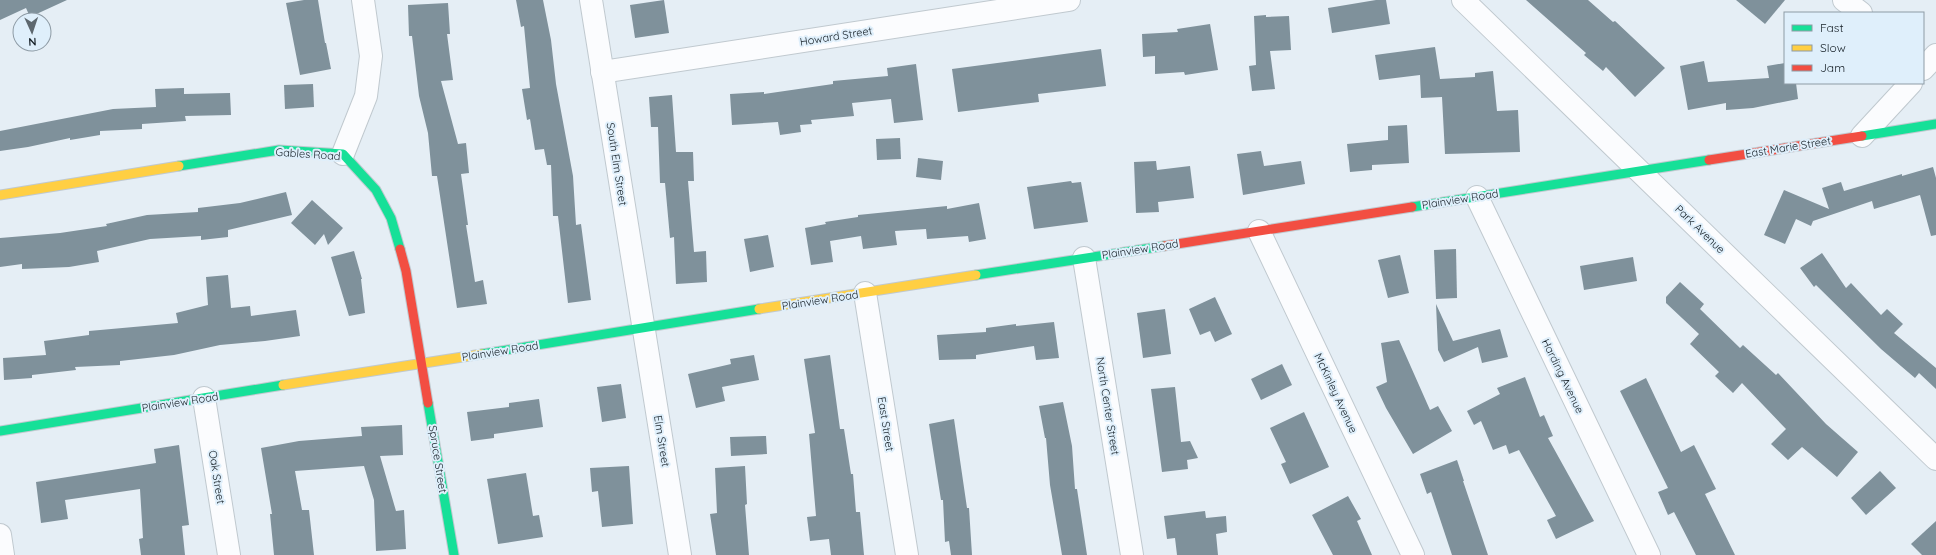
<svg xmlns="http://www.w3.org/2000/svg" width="1936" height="555" viewBox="0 0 1936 555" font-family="Quicksand,sans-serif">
<rect width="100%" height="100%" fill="#e5eef5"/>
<g fill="#7f919b">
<polygon points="0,0 67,0 30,17 26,8 0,20"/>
<polygon points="304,0 318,0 325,43 326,43 331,69 300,75 286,3"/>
<polygon points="516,0 543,0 551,40 556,84 573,176 576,225 581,224 591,300 568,303 558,216 553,216 551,165 547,165 544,149 535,150 530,119 527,120 522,89 530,88 524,26 521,27"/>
<polygon points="664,0 669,33 635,38 630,5"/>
<polygon points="1376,0 1386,0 1390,24 1332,33 1328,8"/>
<polygon points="1526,0 1588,0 1613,22 1615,21 1665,68 1635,97 1606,67 1603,71 1584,55 1586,53"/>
<polygon points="1736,0 1785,0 1765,24"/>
<polygon points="448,3 450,34 447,34 453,80 441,81 458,144 466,143 469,173 461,174 468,225 466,225 475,282 483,280 487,304 457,308 437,176 432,176 428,133 419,96 412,36 409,36 408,5"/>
<polygon points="1266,15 1266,17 1289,16 1291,50 1270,51 1275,89 1252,91 1249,66 1256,65 1254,16"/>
<polygon points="1210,24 1218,70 1185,75 1184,72 1155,74 1155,56 1143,57 1142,34 1178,32 1177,29"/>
<polygon points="1435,47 1440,79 1475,77 1475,73 1493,71 1497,111 1518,110 1520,152 1445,154 1442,97 1421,98 1420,75 1379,80 1375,55"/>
<polygon points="1101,49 1106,86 1038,94 1039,102 958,112 952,69"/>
<polygon points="1704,61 1708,82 1769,78 1767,66 1785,63 1785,83 1796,83 1798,99 1753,108 1726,110 1726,103 1688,110 1680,66"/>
<polygon points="916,64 923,120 894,123 891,99 852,103 854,116 811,120 812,124 800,125 801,132 780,135 778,122 732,125 730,94 764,92 764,94 833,84 833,81 888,76 887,68"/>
<polygon points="313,84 314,107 285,109 284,85"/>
<polygon points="184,88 184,94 230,93 231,115 185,116 186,121 142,124 142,129 100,131 100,135 70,140 70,138 28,147 0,151 0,131 113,109 156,107 155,89"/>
<polygon points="672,95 676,152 693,152 694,181 688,181 694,252 706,251 707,282 676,284 674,237 670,238 665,183 660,183 658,127 651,127 649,97"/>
<polygon points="1407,125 1409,163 1372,165 1372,170 1350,172 1347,144 1388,140 1388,126"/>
<polygon points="900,138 901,159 877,160 876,139"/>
<polygon points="1261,151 1264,166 1301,161 1305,184 1243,195 1237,154"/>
<polygon points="918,158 943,161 941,180 916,177"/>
<polygon points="1156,161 1157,170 1190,166 1194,198 1158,202 1159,212 1136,213 1134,162"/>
<polygon points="1933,167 1936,178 1936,235 1931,236 1920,195 1874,209 1872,201 1813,221 1811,226 1796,219 1785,244 1764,235 1784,190 1829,209 1822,188 1841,182 1844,191 1902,174 1902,176"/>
<polygon points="1071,181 1072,183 1081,182 1088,222 1034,229 1027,187"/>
<polygon points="286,192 292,215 228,230 228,237 201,240 201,236 150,239 97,251 99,262 69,267 22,269 22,264 0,267 0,238 60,233 107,226 106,224 147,215 198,212 198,208 240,203"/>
<polygon points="312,200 343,228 328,245 324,234 315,245 291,223"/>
<polygon points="979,203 986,239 969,242 968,236 927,239 926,229 895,231 897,245 863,249 861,236 830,241 833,262 811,265 805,228 826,224 825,222 858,217 858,215 947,206 947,209"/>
<polygon points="768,235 774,267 750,272 744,239"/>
<polygon points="1456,249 1457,298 1436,299 1434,250"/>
<polygon points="354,251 362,279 361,279 365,313 349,316 331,257"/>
<polygon points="1822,253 1846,288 1851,283 1881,315 1887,309 1903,324 1894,333 1936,368 1936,389 1919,373 1915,378 1881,349 1816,285 1814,287 1800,268"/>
<polygon points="1400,255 1409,293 1388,298 1378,260"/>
<polygon points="1633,257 1637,281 1584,290 1580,266"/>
<polygon points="228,275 231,308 250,306 251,316 296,310 300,336 265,341 220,345 174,355 120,361 120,365 75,367 76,370 32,375 32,378 4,380 3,358 46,355 44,341 89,335 89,331 178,323 176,313 208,305 206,277"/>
<polygon points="1680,282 1704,304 1700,309 1740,348 1743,345 1776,375 1778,373 1826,424 1858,452 1837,477 1802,447 1788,460 1771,444 1786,429 1742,383 1733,393 1715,376 1719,372 1690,344 1699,334 1666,303 1666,297"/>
<polygon points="1215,297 1232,334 1215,342 1210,331 1200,335 1189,309"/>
<polygon points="1436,304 1453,341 1500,329 1508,357 1482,363 1478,347 1444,362 1438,350"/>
<polygon points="1165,309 1171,354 1143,358 1137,313"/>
<polygon points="1054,322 1059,358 1036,360 1034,346 976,355 976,359 939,360 937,335 986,332 986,328 1016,324 1016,326"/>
<polygon points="1399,340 1430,410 1438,406 1452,431 1413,454 1386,408 1376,387 1387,382 1381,343"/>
<polygon points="754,355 759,380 722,387 725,401 696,408 688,374 731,364 730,359"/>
<polygon points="830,355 840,429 844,429 851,474 853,474 856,512 860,512 864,555 831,555 829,539 810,541 807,517 816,516 809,434 815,433 804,359"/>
<polygon points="1282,364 1292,385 1261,400 1251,379"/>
<polygon points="1525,377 1540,417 1544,415 1553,436 1548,438 1594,521 1556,539 1547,520 1556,516 1519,450 1509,454 1506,445 1493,450 1481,421 1474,425 1467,411 1500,394 1497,388"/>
<polygon points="1646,378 1681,452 1694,445 1716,489 1705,494 1735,555 1696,555 1674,512 1668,515 1658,492 1668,488 1620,391"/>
<polygon points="621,384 626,418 602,422 597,387"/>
<polygon points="1175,387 1181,442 1190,441 1198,458 1187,460 1188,469 1162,472 1151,389"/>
<polygon points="539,399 543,427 494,434 494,438 471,441 467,412 509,407 509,403"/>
<polygon points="1063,402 1072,446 1075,489 1077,489 1087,555 1062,555 1050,485 1046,438 1045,438 1039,406"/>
<polygon points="1304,412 1329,467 1290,484 1281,464 1286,462 1270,428"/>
<polygon points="954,419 967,508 969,508 972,555 951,555 949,541 945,542 943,500 941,500 929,424"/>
<polygon points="402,425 403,455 380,456 396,511 404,510 406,549 376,551 374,500 364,466 295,471 302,510 309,510 314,555 274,555 270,514 272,514 261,448 299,441 362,436 361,427"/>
<polygon points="766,436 767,454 731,456 730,437"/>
<polygon points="179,445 189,525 182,526 185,555 141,555 139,539 143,538 140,489 65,500 68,519 41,523 36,482 156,463 154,449"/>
<polygon points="1457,460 1464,481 1463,481 1488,555 1452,555 1431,492 1427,494 1420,474"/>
<polygon points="629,466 633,524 602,527 598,491 592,492 590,468"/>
<polygon points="745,466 747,504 745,505 749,555 716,555 710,514 717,513 715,468"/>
<polygon points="1880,471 1896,488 1866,515 1851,498"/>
<polygon points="526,473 533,516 539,515 543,537 498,544 487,479"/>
<polygon points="1348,496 1361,519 1357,521 1372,555 1333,555 1312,515"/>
<polygon points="1205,511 1206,518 1226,516 1227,532 1216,534 1218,555 1177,555 1175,538 1167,539 1164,516"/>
<polygon points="1936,521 1936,555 1922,555 1911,544"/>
</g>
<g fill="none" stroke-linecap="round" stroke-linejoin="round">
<defs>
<g id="street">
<polyline points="591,0 680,555"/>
<polyline points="1463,0 1936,459"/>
<polyline points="1844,0 1861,13"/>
<polyline points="1923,69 1936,55"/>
<polyline points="602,72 1069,0"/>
<polyline points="1862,136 1911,83"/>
<polyline points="343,154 366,96 371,56 363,0"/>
<polyline points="1477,197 1649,555"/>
<polyline points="1259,231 1413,555"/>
<polyline points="1084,258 1132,555"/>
<polyline points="865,293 907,555"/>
<polyline points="204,398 229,555"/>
<polyline points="0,535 3,555"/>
</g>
<g id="fast">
<polyline points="1862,136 1936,124"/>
<polyline points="179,166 279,150 343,154 376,190 391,218 400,249"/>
<polyline points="1412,207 1709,160"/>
<polyline points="976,275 1164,246"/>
<polyline points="482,354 759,309"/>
<polyline points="428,403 454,555"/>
<polyline points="0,431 283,385"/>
</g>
<g id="slow">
<polyline points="0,195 179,166"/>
<polyline points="759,309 976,275"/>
<polyline points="283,385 482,354"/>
</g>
<g id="jam">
<polyline points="1709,160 1862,136"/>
<polyline points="1164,246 1412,207"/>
<polyline points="400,249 406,271 428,403"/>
</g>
</defs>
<use href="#street" stroke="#c0c9cf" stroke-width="24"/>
<use href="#fast" stroke="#c0c9cf" stroke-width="11"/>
<use href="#slow" stroke="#c0c9cf" stroke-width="11"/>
<use href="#jam" stroke="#c0c9cf" stroke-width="11"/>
<use href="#street" stroke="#fbfcfe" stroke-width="22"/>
<use href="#fast" stroke="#16e098" stroke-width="9"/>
<use href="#slow" stroke="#ffcf43" stroke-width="9"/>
<use href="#jam" stroke="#f24e42" stroke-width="9"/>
</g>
<g text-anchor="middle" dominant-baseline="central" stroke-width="4" stroke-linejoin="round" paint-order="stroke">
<g font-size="11" fill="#141e25" stroke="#dfeffb">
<text transform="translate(836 36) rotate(-9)">Howard Street</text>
<text transform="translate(1788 147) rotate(-9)">East Marie Street</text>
<text transform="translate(308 154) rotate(4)">Gables Road</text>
<text transform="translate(617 164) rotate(81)">South Elm Street</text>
<text transform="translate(1460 199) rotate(-9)">Plainview Road</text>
<text transform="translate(1700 229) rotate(44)">Park Avenue</text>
<text transform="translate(1140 249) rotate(-9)">Plainview Road</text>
<text transform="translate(820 300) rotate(-9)">Plainview Road</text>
<text transform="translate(500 351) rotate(-9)">Plainview Road</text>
<text transform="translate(1563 376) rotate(64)">Harding Avenue</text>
<text transform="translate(1336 393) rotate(65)">McKinley Avenue</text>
<text transform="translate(180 402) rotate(-9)">Plainview Road</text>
<text transform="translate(1108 406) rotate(81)">North Center Street</text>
<text transform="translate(886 424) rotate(81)">East Street</text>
<text transform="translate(662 441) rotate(81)">Elm Street</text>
<text transform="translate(438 459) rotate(81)">Spruce Street</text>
<text transform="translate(217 477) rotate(81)">Oak Street</text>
</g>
</g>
<rect x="1784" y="12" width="140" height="72" fill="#dfeffb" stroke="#8e9ba5"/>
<rect x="1792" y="25" width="20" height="6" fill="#16e098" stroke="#8e9ba5"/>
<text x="1820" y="32" font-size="12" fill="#141e25">Fast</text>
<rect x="1792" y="45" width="20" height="6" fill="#ffcf43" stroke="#8e9ba5"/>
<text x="1820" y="52" font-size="12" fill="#141e25">Slow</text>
<rect x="1792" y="65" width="20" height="6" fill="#f24e42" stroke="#8e9ba5"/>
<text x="1820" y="72" font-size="12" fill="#141e25">Jam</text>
<g transform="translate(32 32) rotate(177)"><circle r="19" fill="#dfeffb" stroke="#8e9ba5"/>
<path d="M0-3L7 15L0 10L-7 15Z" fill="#5d676e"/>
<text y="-6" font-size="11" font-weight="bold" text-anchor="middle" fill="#141e25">N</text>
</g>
</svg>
